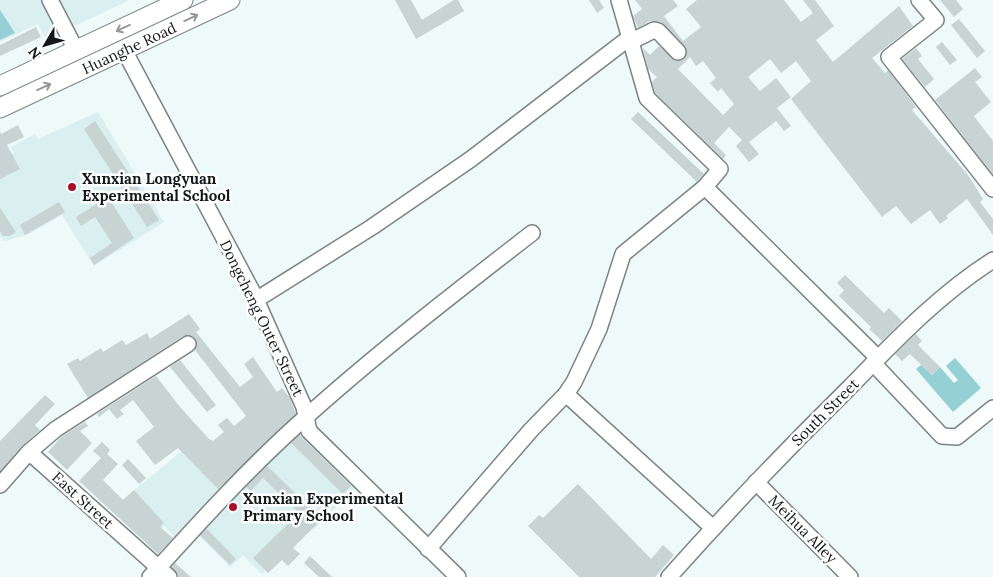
<svg xmlns="http://www.w3.org/2000/svg" width="993" height="577" viewBox="0 0 993 577" font-family="Lora,serif">
<rect width="100%" height="100%" fill="#eef9f9"/>
<g fill="#daeff0">
<polygon points="0,0 130,0 46,39 38,24 0,42"/>
<polygon points="98,112 164,222 94,266 62,215 29,234 5,241 0,236 0,160 14,153 11,147 35,134 38,139"/>
<polygon points="299,427 358,485 314,529 309,526 262,574 243,555 230,567 188,525 175,537 164,526 160,529 122,500 193,442 239,489"/>
</g>
<g fill="#94d0d4">
<polygon points="0,10 15,33 0,40"/>
<polygon points="955,358 981,388 953,412 916,369 921,365 932,375 940,367 954,383 958,380 946,366"/>
</g>
<g fill="#c8d3d3" fill-rule="evenodd">
<polygon points="395,0 411,0 422,20 454,0 458,0 464,11 416,39"/>
<polygon points="589,0 599,0 604,8 597,13"/>
<path d="M635,0H673L678,6L664,16L683,41L701,27L686,9L697,0H784L801,22L813,13L803,0H815L834,26L816,40L833,62L899,6L913,26L872,58L885,73L888,70L916,107L912,110L968,175L983,199L980,202L993,219V235L967,199L946,216L948,218L940,224L930,210L911,224L896,206L882,217L791,99L811,81L796,61L781,73L770,59L748,77L760,91L776,78L791,97L777,108L791,126L784,131L776,121L749,142L759,154L749,162L736,146L742,140L729,127L714,143L726,155L723,159L655,93L652,82L657,77L648,69L643,48L650,55L659,46L676,61L685,58L687,50L661,22L650,21L638,28L633,16L642,9ZM690,57L696,66L703,61L716,78L710,83L718,92L721,88L734,104L723,115L678,69Z"/>
<polygon points="940,0 956,0 963,9 954,17"/>
<polygon points="959,19 985,51 977,58 951,25"/>
<polygon points="36,27 41,37 0,56 0,45"/>
<polygon points="942,42 957,60 950,65 936,47"/>
<polygon points="916,48 922,56 918,59 934,79 925,87 902,59"/>
<polygon points="975,68 982,77 975,82 991,102 974,116 993,141 993,174 935,100"/>
<polygon points="638,112 704,174 698,180 697,182 631,119"/>
<polygon points="95,121 159,220 147,227 84,129"/>
<polygon points="18,125 24,137 7,145 20,169 0,179 0,131 1,134"/>
<polygon points="108,197 134,238 94,265 90,258 112,243 95,217 81,226 76,217"/>
<polygon points="59,202 65,212 25,235 20,225"/>
<polygon points="0,208 16,232 10,236 3,236 0,231"/>
<polygon points="845,275 884,313 889,308 902,321 882,341 869,329 871,327 839,296 844,290 837,283"/>
<polygon points="189,314 200,329 196,332 240,387 253,377 244,364 253,357 277,392 282,388 290,398 296,414 218,489 178,448 155,465 136,441 154,427 133,400 120,410 124,414 117,419 109,409 99,417 97,414 156,376 180,407 209,439 213,441 224,432 218,425 227,418 234,426 246,416 195,350 197,343 193,336 183,336 88,398 67,364 78,358 80,361 101,348 103,352 122,340 126,345 147,333 150,339"/>
<polygon points="916,334 922,341 918,345 940,367 932,375 910,354 902,361 895,354"/>
<polygon points="180,360 216,405 207,412 170,367"/>
<polygon points="45,395 55,404 35,425 40,430 22,446 0,471 0,441"/>
<polygon points="85,422 88,426 80,431 92,443 67,470 48,452 62,436"/>
<polygon points="299,435 351,486 343,494 291,443"/>
<polygon points="102,442 110,450 107,454 118,464 103,480 123,500 134,490 164,523 160,527 173,538 158,554 79,481 101,458 93,451"/>
<polygon points="128,459 146,478 139,484 122,465"/>
<polygon points="267,466 322,519 293,548 300,554 288,566 282,560 268,573 253,558 299,513 263,478 251,491 246,487"/>
<polygon points="578,484 651,559 663,545 674,555 655,577 579,577 528,526 539,515 543,518"/>
<polygon points="207,529 236,559 230,565 200,535"/>
<polygon points="310,556 332,577 319,577 304,563"/>
<polygon points="175,563 191,577 179,577 172,567"/>
</g>
<g fill="none" stroke-linecap="round" stroke-linejoin="round">
<defs>
<g id="minor">
<polyline points="50,0 76,50"/>
<polyline points="619,0 647,98 720,169 705,187 878,358"/>
<polyline points="919,0 936,20 889,57 993,189"/>
<polyline points="630,42 654,30 658,31 678,52"/>
<polyline points="124,50 253,293 304,407 309,431 458,577"/>
<polyline points="256,300 372,227 471,159 629,38"/>
<polyline points="873,363 942,436 957,437 993,408"/>
<polyline points="566,394 713,528"/>
<polyline points="29,452 56,429 188,344"/>
<polyline points="756,482 850,577"/>
<polyline points="0,485 29,452 169,577"/>
<polyline points="428,549 531,430 566,394 574,382 599,329 623,254 705,187"/>
<path d="M150,577C197,525 245,472 297,425C372,357 452,295 532,233"/>
<path d="M669,577C727,512 787,449 849,388C894,342 938,295 993,260"/>
</g>
<g id="major">
<polyline points="0,86 183,0"/>
<polyline points="0,108 230,0"/>
</g>
</defs>
<use href="#minor" stroke="#7b8485" stroke-width="18"/>
<use href="#major" stroke="#7b8485" stroke-width="21"/>
<use href="#minor" stroke="#fff" stroke-width="15"/>
<use href="#major" stroke="#fff" stroke-width="19"/>
</g>
<defs><path id="oneway-shaft" d="M-6 0H5M1.5-3L5.5 0L1.5 3" fill="none" stroke-width="1.6" stroke-linecap="round" stroke-linejoin="round" transform="scale(1.25)"/></defs>
<g stroke="#969798">
<use href="#oneway-shaft" transform="translate(191 18) rotate(-25)"/>
<use href="#oneway-shaft" transform="translate(123 28) rotate(155)"/>
<use href="#oneway-shaft" transform="translate(44 87) rotate(-25)"/>
</g>
<g fill="#a8102a" stroke="#fff" stroke-width="2">
<circle cx="72" cy="187" r="5"/>
<circle cx="233" cy="507" r="5"/>
</g>
<g text-anchor="middle" dominant-baseline="central" stroke-width="5" stroke-linejoin="round" paint-order="stroke">
<g font-size="15" fill="#151819" stroke="#fff">
<text transform="translate(129 48) rotate(-25)">Huanghe Road</text>
<text transform="translate(262 318) rotate(64)">Dongcheng Outer Street</text>
<text transform="translate(825 412) rotate(-45)">South Street</text>
<text transform="translate(83 500) rotate(42)">East Street</text>
<text transform="translate(803 529) rotate(45)">Meihua Alley</text>
</g>
<g font-size="15" font-weight="bold" fill="#151819" stroke="#fff" text-anchor="start">
<text x="82" y="178">Xunxian Longyuan<tspan x="82" dy="17">Experimental School</tspan></text>
<text x="243" y="498">Xunxian Experimental<tspan x="243" dy="17">Primary School</tspan></text>
</g>
</g>
<g transform="translate(45 45) rotate(232)" stroke="#ffffff" stroke-width="4" paint-order="stroke">
<path d="M0-4L9 19L0 12L-9 19Z" fill="#151819"/>
<text y="-8" font-size="14" font-weight="bold" text-anchor="middle" fill="#151819">N</text>
</g>
</svg>
